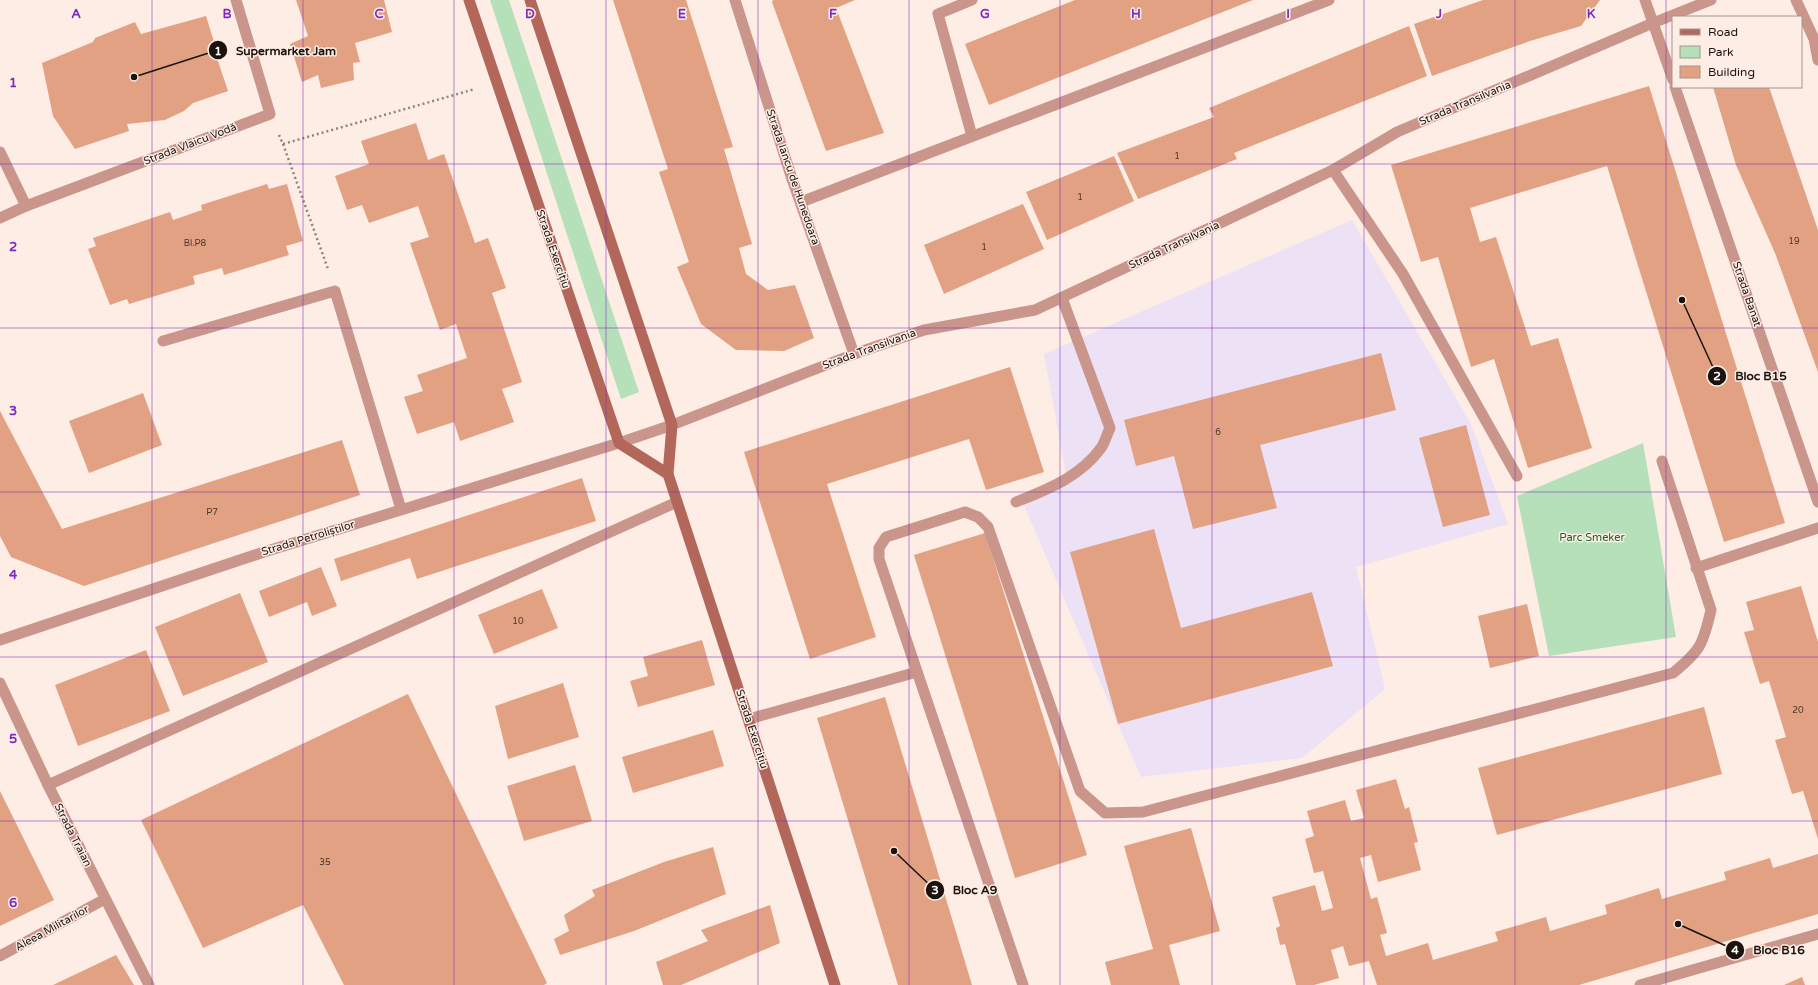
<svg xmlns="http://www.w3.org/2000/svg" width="1818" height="985" viewBox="0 0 1818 985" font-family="'Varela Round',sans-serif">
<rect width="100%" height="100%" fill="#fdede5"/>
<polygon fill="#ede1f6" points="1352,220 1471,424 1508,524 1356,567 1385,689 1302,758 1141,777 1023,503 1066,475 1044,354"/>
<g fill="#b6e0ba">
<polygon points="490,0 509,0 639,392 621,399"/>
<polygon points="1643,443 1676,637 1549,656 1517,496"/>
</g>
<g fill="#e1a182">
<polygon points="296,0 384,0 392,32 355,43 360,62 353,63 354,80 321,88 318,75 302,82 290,44 308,36"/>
<polygon points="613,0 686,0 733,147 724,149 752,244 739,248 746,274 768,290 795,285 814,338 784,351 736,350 701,324 677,267 689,262 659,172 668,169"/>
<polygon points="773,0 855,0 836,8 884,133 826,151 772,2"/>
<polygon points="1075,0 1253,0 989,105 965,44"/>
<polygon points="1483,0 1600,0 1581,26 1530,41 1432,76 1414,24"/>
<polygon points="206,16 215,45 217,58 228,91 193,103 184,111 165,120 127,124 129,131 75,149 53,116 42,63 93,42 95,38 135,22 141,34"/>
<polygon points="1409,26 1427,76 1234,153 1237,159 1138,199 1117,153 1214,117 1209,108"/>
<polygon points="1649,86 1785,523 1724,542 1607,166 1470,208 1480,242 1496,237 1531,346 1558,338 1592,448 1528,468 1494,359 1471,367 1438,257 1421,262 1391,165"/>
<polygon points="1713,87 1769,87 1818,230 1818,372 1775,253 1736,165"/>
<polygon points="416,123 428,160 444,154 475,243 488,238 506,288 492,293 522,382 502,389 514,422 460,441 454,422 417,434 404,397 423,391 417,375 467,358 456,324 440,330 410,243 429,237 418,206 369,223 362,205 347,210 335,176 369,164 361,141"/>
<polygon points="1114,156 1134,201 1047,240 1026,192"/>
<polygon points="267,184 269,189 287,184 303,241 286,246 289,255 224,275 222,268 193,276 195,284 129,304 127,299 110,305 88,249 96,246 93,238 170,212 173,220 202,210 201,205"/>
<polygon points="1023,204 1044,249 944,294 924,245"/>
<polygon points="1381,353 1396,410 1260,445 1277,508 1193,529 1174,456 1136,466 1124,420"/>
<polygon points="1010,367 1044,472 986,490 969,439 827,484 876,637 810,659 744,452"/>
<polygon points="143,393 162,445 89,473 69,421"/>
<polygon points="0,411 62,529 342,440 360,495 84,586 11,557 0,536"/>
<polygon points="1466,425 1490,515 1443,527 1419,438"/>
<polygon points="582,478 596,521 417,579 410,558 341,581 334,559"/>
<polygon points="1154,529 1181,628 1312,592 1333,666 1118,724 1070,552"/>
<polygon points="985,533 1087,855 1015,878 914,555"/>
<polygon points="321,567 337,606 312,616 307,602 269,617 259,591"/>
<polygon points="1801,586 1818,642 1818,839 1803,791 1792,794 1775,740 1786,737 1769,681 1760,684 1744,632 1754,630 1746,602"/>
<polygon points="542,589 558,628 494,654 478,615"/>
<polygon points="240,593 268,662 183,696 155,627"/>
<polygon points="1527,604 1539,656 1490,668 1478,616"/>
<polygon points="702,640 715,685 638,707 630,681 648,676 643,657"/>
<polygon points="146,650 170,711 78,746 55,685"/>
<polygon points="563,683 579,737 508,759 495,706"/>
<polygon points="408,694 547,983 544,985 344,985 303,905 203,948 141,820"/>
<polygon points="885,697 972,985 898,985 817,718"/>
<polygon points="1704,707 1722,774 1497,835 1478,768"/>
<polygon points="713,730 724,766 633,793 622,757"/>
<polygon points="575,765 592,821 524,841 507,786"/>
<polygon points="1396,779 1405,809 1409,807 1418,842 1414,843 1421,870 1378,882 1371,855 1360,858 1371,899 1377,897 1387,933 1380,935 1386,956 1428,943 1433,960 1498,941 1495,932 1546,917 1550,931 1607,914 1605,905 1659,888 1662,899 1726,880 1724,872 1770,858 1773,868 1818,854 1818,914 1579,985 1377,985 1369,961 1349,966 1343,946 1331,950 1339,978 1314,985 1296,985 1285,944 1280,945 1276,928 1280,926 1272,897 1315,885 1322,911 1333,908 1323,871 1314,873 1305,839 1314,836 1307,811 1345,800 1351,821 1364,818 1356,790"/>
<polygon points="0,791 54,900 0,926"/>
<polygon points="1191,828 1220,931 1169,945 1180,985 1111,985 1105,962 1153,949 1124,846"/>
<polygon points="713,847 726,894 634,931 560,955 554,939 569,931 564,915 595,896 592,890 664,862"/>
<polygon points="770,905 780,943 681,985 663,985 656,962 708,941 701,930"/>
<polygon points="116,955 134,985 53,985"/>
<polygon points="1802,977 1805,985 1784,985"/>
</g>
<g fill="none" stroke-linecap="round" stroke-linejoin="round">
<g stroke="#90837d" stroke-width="2.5" stroke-dasharray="2 3" stroke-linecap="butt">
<polyline points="279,135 283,144 475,89"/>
<polyline points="283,144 328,269"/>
</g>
<g stroke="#ca958b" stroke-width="11">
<polyline points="0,152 26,206"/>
<polyline points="1333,170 1403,274 1517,476"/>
<polyline points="0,218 26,206 270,114 236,0"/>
<polyline points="163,341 335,291 401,509"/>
<path d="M1016,502C1048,489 1080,477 1101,448C1105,442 1107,434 1110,428L1062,298"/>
<polyline points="1696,568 1818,528"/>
<polyline points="749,719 917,672"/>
<polyline points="48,785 677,502"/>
<polyline points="0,956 105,899"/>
<path d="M1023,985L879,559V548L886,537L965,512L978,517L988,527L1080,791L1105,813L1143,812L1673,673C1700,651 1703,645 1711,610L1662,461"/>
</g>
<g stroke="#ca958b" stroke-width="11">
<polyline points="735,0 792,179 854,354"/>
<polyline points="1645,0 1673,80"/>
<polyline points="1796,0 1814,39 1818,60"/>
<polyline points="1675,87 1818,502"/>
<polyline points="972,136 938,14 972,0"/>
<polyline points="801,202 1329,0"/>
<polyline points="0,640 264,552 619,443 672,425 854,354 924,330 1035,310 1333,170 1397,132 1653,23 1711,0"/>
<polyline points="0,683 48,785 149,985"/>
<polyline points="1640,985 1818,934"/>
</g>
<g stroke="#b3675a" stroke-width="11">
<polyline points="469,0 619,443 668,474"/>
<polyline points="530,0 672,425 668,474 835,985"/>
</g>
</g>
<path fill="none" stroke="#7b2cbf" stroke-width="1" stroke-opacity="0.55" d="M152,0V985M303,0V985M454,0V985M606,0V985M758,0V985M909,0V985M1060,0V985M1212,0V985M1364,0V985M1515,0V985M1666,0V985M0,164H1818M0,328H1818M0,492H1818M0,657H1818M0,821H1818"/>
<g text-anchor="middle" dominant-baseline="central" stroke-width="3" stroke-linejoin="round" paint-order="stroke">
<g font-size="9" fill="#4d362c">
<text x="1177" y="156">1</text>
<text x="1080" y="197">1</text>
<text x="1794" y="241">19</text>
<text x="195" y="243">Bl.P8</text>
<text x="984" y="247">1</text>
<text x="1218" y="432">6</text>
<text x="212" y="512">P7</text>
<text x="518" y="621">10</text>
<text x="1798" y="710">20</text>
<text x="325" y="862">35</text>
</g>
<g font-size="11" fill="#1c130f" stroke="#fdede5">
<text transform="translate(1465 103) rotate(-23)">Strada Transilvania</text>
<text transform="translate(190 144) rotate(-21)">Strada Vlaicu Vodă</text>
<text transform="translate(793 177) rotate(71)">Strada Iancu de Hunedoara</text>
<text transform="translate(1174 245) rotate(-25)">Strada Transilvania</text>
<text transform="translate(553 249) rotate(71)">Strada Exercițiu</text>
<text transform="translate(1747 294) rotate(71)">Strada Banat</text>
<text transform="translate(869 349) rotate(-20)">Strada Transilvania</text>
<text transform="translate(308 538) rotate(-17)">Strada Petroliștilor</text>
<text transform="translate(752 729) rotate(72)">Strada Exercițiu</text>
<text transform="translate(73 835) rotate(63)">Strada Traian</text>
<text transform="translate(52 928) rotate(-29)">Aleea Militarilor</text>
</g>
<g font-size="11" fill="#14652b" stroke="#fdede5">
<text x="1592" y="537">Parc Smeker</text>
</g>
</g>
<g font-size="13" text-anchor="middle" font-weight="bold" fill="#7b2cbf" stroke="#fdede5" stroke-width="3" stroke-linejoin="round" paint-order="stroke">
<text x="76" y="18">A</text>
<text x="227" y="18">B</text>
<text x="379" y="18">C</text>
<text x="530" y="18">D</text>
<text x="682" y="18">E</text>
<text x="833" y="18">F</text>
<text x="985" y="18">G</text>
<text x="1136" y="18">H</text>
<text x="1288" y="18">I</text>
<text x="1439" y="18">J</text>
<text x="1591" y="18">K</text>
<text x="13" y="87">1</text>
<text x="13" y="251">2</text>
<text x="13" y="415">3</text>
<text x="13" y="579">4</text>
<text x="13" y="743">5</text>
<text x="13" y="907">6</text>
</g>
<path fill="none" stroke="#1c130f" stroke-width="1.5" d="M134 77L218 50M1682 300L1717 376M894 851L935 890M1678 924L1735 950"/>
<g fill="#1c130f" stroke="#fdede5" stroke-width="1.5">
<circle cx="134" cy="77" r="4"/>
<circle cx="1682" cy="300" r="4"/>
<circle cx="894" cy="851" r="4"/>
<circle cx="1678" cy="924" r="4"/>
<circle cx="218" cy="50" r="10"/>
<circle cx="1717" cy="376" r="10"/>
<circle cx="935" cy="890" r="10"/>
<circle cx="1735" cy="950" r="10"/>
</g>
<g font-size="12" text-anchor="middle" font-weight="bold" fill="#fff">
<text x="218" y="55">1</text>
<text x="1717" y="380">2</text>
<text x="935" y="894">3</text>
<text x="1735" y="954">4</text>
</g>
<g font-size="12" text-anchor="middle" font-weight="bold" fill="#1c130f" stroke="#fdede5" stroke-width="3" stroke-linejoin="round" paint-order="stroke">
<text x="286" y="55">Supermarket Jam</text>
<text x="1761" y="380">Bloc B15</text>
<text x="975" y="894">Bloc A9</text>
<text x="1779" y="954">Bloc B16</text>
</g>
<rect x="1672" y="16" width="130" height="72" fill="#fdede5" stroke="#a3968f"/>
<rect x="1680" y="29" width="20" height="6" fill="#b3675a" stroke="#a3968f"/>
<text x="1708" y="36" font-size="12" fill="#1c130f">Road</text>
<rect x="1680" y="46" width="20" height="12" fill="#b6e0ba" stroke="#a3968f"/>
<text x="1708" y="56" font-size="12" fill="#1c130f">Park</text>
<rect x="1680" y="66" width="20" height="12" fill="#e1a182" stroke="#a3968f"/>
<text x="1708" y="76" font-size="12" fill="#1c130f">Building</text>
</svg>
